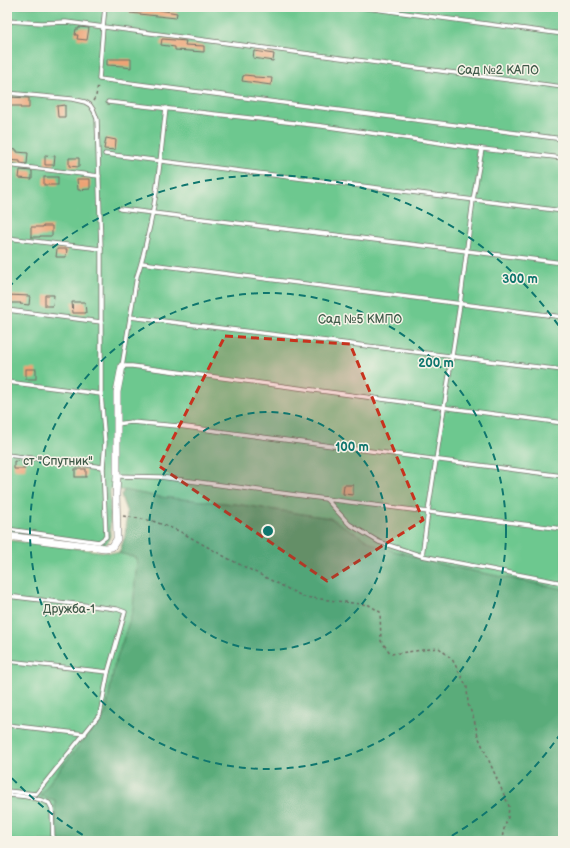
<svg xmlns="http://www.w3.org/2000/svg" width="570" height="848" viewBox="0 0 570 848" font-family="'Balsamiq Sans',sans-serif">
<rect width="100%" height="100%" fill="#f7f3e8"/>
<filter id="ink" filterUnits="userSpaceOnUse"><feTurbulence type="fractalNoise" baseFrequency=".025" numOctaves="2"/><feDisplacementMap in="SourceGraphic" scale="8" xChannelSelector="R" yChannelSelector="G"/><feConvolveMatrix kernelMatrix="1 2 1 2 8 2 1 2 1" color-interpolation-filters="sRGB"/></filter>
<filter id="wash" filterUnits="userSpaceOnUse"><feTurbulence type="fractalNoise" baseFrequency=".012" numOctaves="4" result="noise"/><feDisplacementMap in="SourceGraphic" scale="16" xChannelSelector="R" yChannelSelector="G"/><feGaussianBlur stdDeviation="0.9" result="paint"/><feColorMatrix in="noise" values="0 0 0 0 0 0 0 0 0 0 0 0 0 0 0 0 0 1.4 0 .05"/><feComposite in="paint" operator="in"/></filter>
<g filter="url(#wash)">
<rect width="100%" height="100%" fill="#f2e8d1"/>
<g fill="#6dc88f" stroke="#4c7a5d">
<polygon points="7,7 563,7 563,589 447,566 377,546 330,518 235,504 159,497 110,488 110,539 105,545 7,534"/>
<polygon points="7,540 106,552 119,553 137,558 133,610 114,667 106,713 52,779 41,796 55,799 57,841 7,841"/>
</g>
<polygon fill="#5aac7a" stroke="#426c52" points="124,490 159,497 235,504 330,518 377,546 447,566 563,589 563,841 57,841 55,800 40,796 52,779 106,713 114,667 133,610 137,558 119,553 125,536 127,513 121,496"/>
<g id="blocks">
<g fill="#eda375">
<polygon points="147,8 177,13 176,18 130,13 131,9 147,9"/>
<polygon points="79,27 89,28 87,40 77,39 78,35 75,35 76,29 79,29"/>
<polygon points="162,39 186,41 185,45 204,46 204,52 175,50 175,47 161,45"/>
<polygon points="254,51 274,54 273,61 253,58"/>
<polygon points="107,59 131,59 131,68 124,67 124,66 107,65"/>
<polygon points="244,75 254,76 254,77 272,78 271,85 242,81 243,76 244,76"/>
<polygon points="7,97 29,98 29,108 20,108 20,106 7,106"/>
<polygon points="65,105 65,117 58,117 57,106"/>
<polygon points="106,138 116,140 115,150 104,149"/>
<polygon points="8,149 17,150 17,152 28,153 27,164 20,163 20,161 7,160"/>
<polygon points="45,155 55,156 54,165 45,165"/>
<polygon points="69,158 79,158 79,167 69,166"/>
<polygon points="20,170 32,171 32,179 19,178"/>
<rect x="44" y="177" width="14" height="8"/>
<polygon points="77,179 90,179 90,189 78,190"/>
<polygon points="43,226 52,226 52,236 40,236 40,237 31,237 31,227 43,227"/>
<polygon points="57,249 67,249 66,257 56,257"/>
<polygon points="7,295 30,296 29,305 20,304 21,303 7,303"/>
<polygon points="45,295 54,295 53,306 45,306"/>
<polygon points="72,302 85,302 86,313 73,313"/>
<rect x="26" y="369" width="10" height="10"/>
<polygon points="14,461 26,462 25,469 14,469"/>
<rect x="75" y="469" width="11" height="8"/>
<polygon points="344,485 353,485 353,495 343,494"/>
</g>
</g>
</g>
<g filter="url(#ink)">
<use href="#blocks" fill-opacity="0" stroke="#716d65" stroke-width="1"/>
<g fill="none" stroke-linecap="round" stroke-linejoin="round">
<defs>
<g id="lane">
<polyline points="105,7 103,27 99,79 563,139"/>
<polyline points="359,7 563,34"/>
<polyline points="7,21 42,23 66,22 563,87"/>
<polyline points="7,93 72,99 85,102 90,105 94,111 97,119 101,249 101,394 105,443 103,467 106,537 99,542 7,529"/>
<polyline points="108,102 322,126 482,149 563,158"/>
<path d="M166,108C161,150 158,193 148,234C145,248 142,262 137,276L122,366H132L563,423"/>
<polyline points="105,154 563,211"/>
<polyline points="7,165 99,176"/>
<polyline points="120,209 467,251 563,263"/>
<polyline points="7,238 101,249"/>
<polyline points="142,263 563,317"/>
<polyline points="7,310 101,322"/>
<polyline points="130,317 563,370"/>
<polyline points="7,382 101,394"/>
<polyline points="117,424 131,422 178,426 563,476"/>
<polyline points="7,455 103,467"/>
<polyline points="117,476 160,477 326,499 563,529"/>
<polyline points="326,499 349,524 379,542 422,556 563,583"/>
<polyline points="422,556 428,512 460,304 473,200 482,149"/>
<polyline points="7,596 117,609 125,612 108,672 100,714 36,794 7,791"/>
<polyline points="7,661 108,672"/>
<polyline points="7,725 85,734"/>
<path d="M7,795C21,796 36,797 49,803L52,809L53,841"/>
</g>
<polyline id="street" points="7,536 105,548 112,547 117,539 116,494 117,476 117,392 122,366"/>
</defs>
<use href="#lane" stroke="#716d65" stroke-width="5"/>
<use href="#street" stroke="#716d65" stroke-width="8"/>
<g stroke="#716d65" stroke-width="1.5" stroke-dasharray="3 3" stroke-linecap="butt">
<polyline points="93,101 96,96 98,85"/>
<polyline points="123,516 153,521 179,531 229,559 304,597 369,605 380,612 381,641 391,654 439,648 452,659 467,687 468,704 474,719 478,736 509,806 508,817 503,832 502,841"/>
</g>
<use href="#lane" stroke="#fff" stroke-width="3.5"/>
<use href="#street" stroke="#fff" stroke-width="7"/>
</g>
</g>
<path fill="#c8321e" fill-opacity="0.2" stroke="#c8321e" stroke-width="3" stroke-dasharray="8 5" stroke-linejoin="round" d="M225,336L350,344L423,520L327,581L159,466Z"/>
<circle cx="268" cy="531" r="119" fill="#0f766e" fill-opacity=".12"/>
<g fill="none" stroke="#0f766e" stroke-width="2" stroke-dasharray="7 5">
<circle cx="268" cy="531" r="119"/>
<circle cx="268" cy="531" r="238"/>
<path d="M561 733A356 356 0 0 1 443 841M93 841A356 356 0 0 1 8 774M8 288A356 356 0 0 1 561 329"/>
</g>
<g text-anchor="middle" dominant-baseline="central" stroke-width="3" stroke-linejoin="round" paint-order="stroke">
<g font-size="12" fill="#3f5a49" stroke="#f7f3e8">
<text x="498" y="70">Сад №2 КАПО</text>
<text x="360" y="319">Сад №5 КМПО</text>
<text x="58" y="461">ст "Спутник"</text>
<text x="69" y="609">Дружба-1</text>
</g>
</g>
<circle cx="268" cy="531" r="6" fill="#0f766e" stroke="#f7f3e8" stroke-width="2"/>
<g font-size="12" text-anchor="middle" font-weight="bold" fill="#0f766e" stroke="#f7f3e8" stroke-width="3" stroke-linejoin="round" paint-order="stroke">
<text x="520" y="283">300 m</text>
<text x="436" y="367">200 m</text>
<text x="352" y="451">100 m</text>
</g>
<rect width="570" height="848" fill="none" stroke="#f7f3e8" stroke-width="24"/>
</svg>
